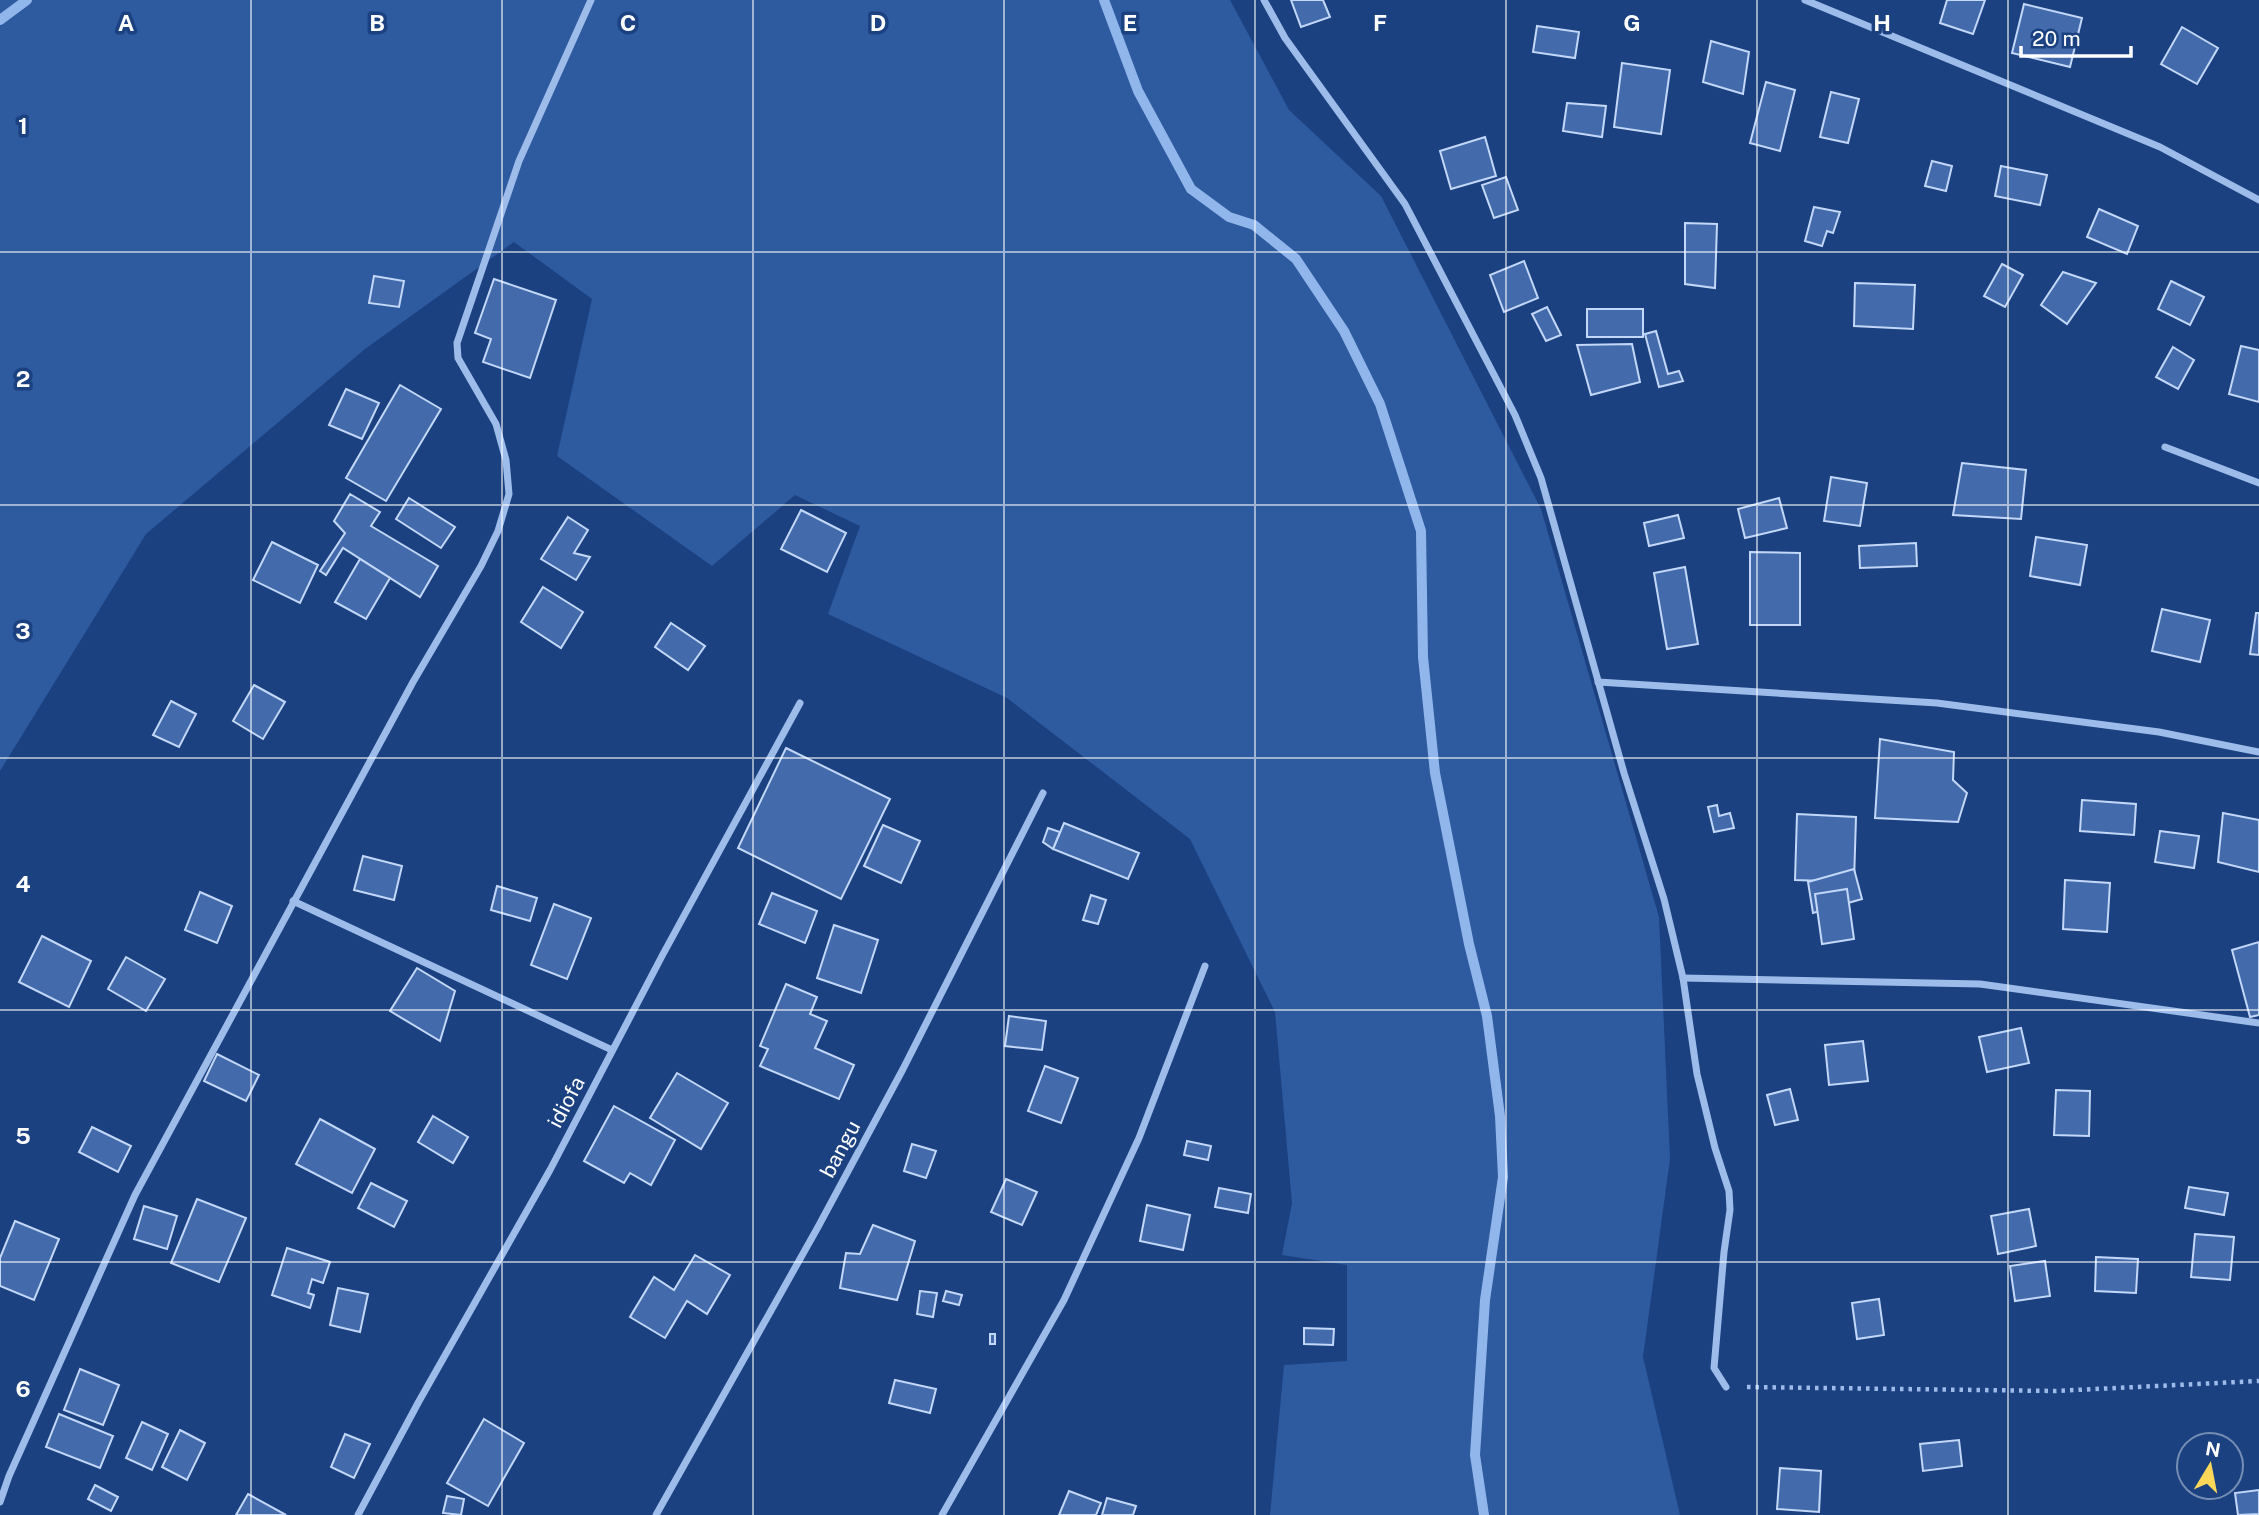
<svg xmlns="http://www.w3.org/2000/svg" width="2259" height="1515" viewBox="0 0 2259 1515" font-family="'Public Sans',sans-serif">
<rect width="100%" height="100%" fill="#1b4180"/>
<polygon fill="#2e5a9f" points="0,0 1230,0 1289,110 1381,196 1541,509 1659,917 1670,1159 1643,1357 1680,1515 1270,1515 1284,1365 1347,1361 1347,1265 1282,1255 1292,1203 1275,1012 1190,839 1007,698 828,614 860,526 795,495 712,566 557,456 592,299 514,242 365,349 146,534 0,771"/>
<g fill="none" stroke-linecap="round" stroke-linejoin="round">
<g stroke="#91b6ec" stroke-width="10">
<polyline points="1104,0 1138,91 1191,189 1229,217 1254,225 1296,259 1344,331 1380,404 1421,531 1423,657 1435,773 1469,944 1487,1016 1500,1116 1503,1177 1485,1300 1475,1455 1484,1515"/>
<polyline points="0,20 27,0"/>
</g>
</g>
<g fill="#436bab" stroke="#c3d7f8" stroke-width="2">
<polygon points="1291,0 1323,0 1330,17 1301,27"/>
<polygon points="1947,0 1985,0 1973,34 1940,23"/>
<polygon points="2024,4 2082,18 2070,67 2012,53"/>
<polygon points="1537,26 1579,32 1575,58 1533,52"/>
<polygon points="2182,27 2218,48 2197,84 2161,64"/>
<polygon points="1711,41 1749,52 1743,94 1703,82"/>
<polygon points="1622,63 1670,70 1661,134 1614,127"/>
<polygon points="1766,82 1795,90 1780,151 1750,143"/>
<polygon points="1831,92 1859,99 1848,143 1820,137"/>
<polygon points="1567,103 1606,106 1602,137 1563,131"/>
<polygon points="1485,137 1496,176 1451,189 1440,151"/>
<polygon points="1932,161 1952,166 1946,191 1925,186"/>
<polygon points="2001,166 2047,175 2040,205 1995,196"/>
<polygon points="1506,177 1518,210 1494,218 1482,185"/>
<polygon points="1814,207 1840,212 1833,233 1827,231 1822,246 1805,241"/>
<polygon points="2099,209 2138,226 2127,254 2087,237"/>
<polygon points="1685,223 1717,224 1715,288 1685,284"/>
<polygon points="1524,261 1538,298 1504,312 1490,275"/>
<polygon points="2002,264 2023,275 2005,307 1984,296"/>
<polygon points="2063,272 2096,283 2067,324 2041,305"/>
<polygon points="374,276 404,281 399,307 369,303"/>
<polygon points="494,279 556,300 530,378 483,362 491,339 475,333"/>
<polygon points="2171,281 2204,297 2190,325 2158,309"/>
<polygon points="1855,283 1915,285 1913,329 1854,326"/>
<polygon points="1547,307 1561,335 1546,341 1532,314"/>
<rect x="1587" y="309" width="56" height="28"/>
<polygon points="1656,331 1668,374 1679,371 1683,381 1659,387 1645,334"/>
<polygon points="1632,344 1640,382 1591,395 1577,345"/>
<polygon points="2241,346 2259,350 2259,402 2229,394"/>
<polygon points="2173,347 2194,360 2178,389 2156,377"/>
<polygon points="400,385 441,409 386,501 346,478"/>
<polygon points="346,389 379,403 362,439 329,425"/>
<polygon points="1962,463 2026,470 2021,519 1953,515"/>
<polygon points="1831,477 1867,483 1860,526 1824,521"/>
<polygon points="350,494 380,512 371,526 438,566 420,597 343,548 326,575 320,571 345,533 334,521"/>
<polygon points="409,498 455,527 441,548 396,519"/>
<polygon points="1779,498 1787,528 1745,538 1738,509"/>
<polygon points="801,510 846,533 827,572 781,549"/>
<polygon points="1678,515 1684,538 1649,546 1644,523"/>
<polygon points="568,517 588,530 574,553 590,557 576,580 541,559"/>
<polygon points="2036,537 2087,545 2080,585 2030,576"/>
<polygon points="272,542 318,565 300,603 253,580"/>
<polygon points="1916,543 1917,566 1860,568 1859,546"/>
<polygon points="1750,552 1800,553 1800,625 1750,625"/>
<polygon points="360,559 390,578 366,619 335,602"/>
<polygon points="1685,567 1698,644 1667,649 1654,573"/>
<polygon points="543,587 583,612 561,648 521,622"/>
<polygon points="2162,609 2210,620 2200,662 2152,651"/>
<polygon points="2256,613 2259,613 2259,655 2250,654"/>
<polygon points="671,623 705,646 688,670 655,647"/>
<polygon points="254,685 285,702 263,739 233,721"/>
<polygon points="171,701 196,714 179,747 153,735"/>
<polygon points="1880,739 1954,752 1953,780 1967,793 1958,822 1875,818"/>
<polygon points="786,748 890,799 841,899 738,848"/>
<polygon points="2082,800 2136,804 2134,835 2080,831"/>
<polygon points="1717,805 1719,816 1730,813 1734,828 1714,832 1708,807"/>
<polygon points="2223,813 2259,820 2259,872 2218,862"/>
<polygon points="1797,814 1856,817 1854,882 1795,880"/>
<polygon points="1064,823 1139,853 1128,879 1053,849"/>
<polygon points="883,825 920,841 901,883 864,866"/>
<polygon points="1048,828 1060,832 1053,849 1043,842"/>
<polygon points="2160,831 2199,836 2194,868 2155,862"/>
<polygon points="363,856 402,866 394,900 354,890"/>
<polygon points="1854,869 1862,899 1813,913 1808,882"/>
<polygon points="2065,880 2110,883 2107,932 2063,929"/>
<polygon points="497,886 537,898 530,921 491,910"/>
<polygon points="1847,889 1854,939 1822,944 1815,894"/>
<polygon points="200,892 232,906 217,943 185,930"/>
<polygon points="772,893 817,911 805,943 759,924"/>
<polygon points="1091,895 1106,900 1098,924 1083,920"/>
<polygon points="554,904 591,918 567,979 531,965"/>
<polygon points="834,925 878,940 861,993 817,978"/>
<polygon points="42,936 91,961 69,1007 19,982"/>
<polygon points="2259,942 2259,1015 2250,1017 2232,950"/>
<polygon points="126,957 165,979 146,1011 108,989"/>
<polygon points="417,968 455,991 440,1041 390,1011"/>
<polygon points="786,984 817,997 810,1014 827,1021 815,1048 854,1065 839,1099 760,1066 768,1049 760,1046"/>
<polygon points="1009,1016 1046,1021 1042,1050 1005,1046"/>
<polygon points="2021,1028 2029,1063 1987,1072 1979,1037"/>
<polygon points="1863,1041 1868,1081 1829,1085 1825,1045"/>
<polygon points="217,1054 259,1075 246,1101 204,1081"/>
<polygon points="1045,1066 1078,1078 1061,1123 1028,1111"/>
<polygon points="677,1073 728,1103 701,1149 650,1118"/>
<polygon points="1790,1089 1798,1120 1775,1125 1767,1095"/>
<polygon points="2056,1090 2090,1091 2089,1136 2054,1135"/>
<polygon points="614,1106 675,1140 651,1185 630,1173 624,1183 584,1161"/>
<polygon points="433,1116 468,1137 453,1163 418,1142"/>
<polygon points="320,1119 375,1149 352,1193 296,1164"/>
<polygon points="92,1127 131,1146 118,1172 79,1152"/>
<polygon points="1187,1141 1211,1146 1208,1160 1184,1155"/>
<polygon points="912,1144 936,1151 926,1178 904,1171"/>
<polygon points="1006,1179 1037,1192 1022,1225 991,1212"/>
<polygon points="371,1183 407,1201 394,1227 358,1208"/>
<polygon points="2189,1187 2228,1193 2224,1215 2185,1208"/>
<polygon points="1219,1188 1251,1194 1248,1213 1215,1207"/>
<polygon points="197,1199 246,1218 219,1282 171,1263"/>
<polygon points="1147,1205 1190,1215 1183,1250 1140,1241"/>
<polygon points="144,1206 177,1216 167,1249 134,1239"/>
<polygon points="2029,1209 2036,1246 1998,1254 1991,1216"/>
<polygon points="15,1221 59,1239 34,1300 0,1286 0,1258"/>
<polygon points="873,1225 915,1241 897,1300 840,1288 846,1253 860,1254"/>
<polygon points="2195,1234 2234,1237 2230,1280 2191,1277"/>
<polygon points="287,1248 330,1262 323,1283 312,1279 308,1293 314,1295 310,1308 272,1295"/>
<polygon points="695,1255 730,1275 707,1314 687,1301 665,1338 630,1317 654,1277 674,1290"/>
<polygon points="2096,1257 2138,1259 2136,1293 2095,1291"/>
<polygon points="2045,1261 2050,1296 2015,1301 2010,1266"/>
<polygon points="338,1288 368,1294 360,1332 330,1325"/>
<polygon points="920,1291 937,1293 933,1317 917,1314"/>
<polygon points="946,1291 962,1295 959,1305 943,1301"/>
<polygon points="1879,1299 1884,1335 1857,1339 1852,1303"/>
<polygon points="1304,1328 1334,1329 1333,1345 1304,1344"/>
<rect x="990" y="1334" width="5" height="10"/>
<polygon points="80,1369 119,1385 103,1425 64,1410"/>
<polygon points="895,1380 936,1389 930,1413 889,1403"/>
<polygon points="59,1414 113,1436 100,1468 46,1447"/>
<polygon points="484,1419 524,1443 488,1506 447,1483"/>
<polygon points="142,1422 168,1434 152,1470 126,1458"/>
<polygon points="180,1430 205,1443 187,1480 162,1467"/>
<polygon points="345,1434 370,1444 354,1478 331,1467"/>
<polygon points="1959,1440 1962,1466 1923,1471 1920,1444"/>
<polygon points="1780,1468 1821,1471 1819,1512 1777,1509"/>
<polygon points="95,1485 118,1497 111,1511 88,1499"/>
<polygon points="2259,1490 2259,1514 2238,1515 2235,1493"/>
<polygon points="1069,1491 1101,1503 1096,1515 1059,1515"/>
<polygon points="248,1494 286,1515 236,1515"/>
<polygon points="447,1496 464,1499 461,1515 443,1513"/>
<polygon points="1107,1498 1136,1506 1133,1515 1102,1515"/>
</g>
<g fill="none" stroke-linecap="round" stroke-linejoin="round">
<polyline stroke="#9ebcea" stroke-width="4.5" stroke-dasharray="3.5 5" stroke-linecap="butt" points="1747,1387 2055,1391 2259,1381"/>
<g stroke="#9ebcea" stroke-width="7">
<polyline points="1264,0 1285,38 1405,204 1515,415 1541,478 1624,773 1664,899 1683,978 1697,1074 1715,1148 1729,1191 1730,1210 1724,1252 1714,1368 1726,1387"/>
<polyline points="1805,0 2160,147 2259,200"/>
<polyline points="2165,447 2259,483"/>
<polyline points="1598,682 1937,703 2159,732 2259,752"/>
<polyline points="293,901 612,1050"/>
<polyline points="1683,978 1980,984 2259,1023"/>
<polyline points="0,1502 9,1476 135,1195 413,682 481,566 498,531 509,494 506,460 496,424 458,358 457,343 519,161 591,0"/>
<polyline points="358,1515 418,1403 550,1170 662,956 800,703"/>
<polyline points="656,1515 818,1227 903,1069 1043,793"/>
<polyline points="942,1515 1064,1300 1139,1138 1205,966"/>
</g>
</g>
<path fill="none" stroke="#fff" stroke-width="2" stroke-opacity="0.55" d="M251,0V1515M502,0V1515M753,0V1515M1004,0V1515M1255,0V1515M1506,0V1515M1757,0V1515M2008,0V1515M0,252H2259M0,505H2259M0,758H2259M0,1010H2259M0,1262H2259"/>
<g text-anchor="middle" dominant-baseline="central" stroke-width="7" stroke-linejoin="round" paint-order="stroke">
<g font-size="21" fill="#fff" stroke="#1b4180">
<text transform="translate(566 1102) rotate(-62)">idiofa</text>
<text transform="translate(840 1149) rotate(-62)">bangu</text>
</g>
</g>
<g font-size="23" text-anchor="middle" font-weight="bold" fill="#fff" stroke="#1b4180" stroke-width="7" stroke-linejoin="round" paint-order="stroke">
<text x="126" y="31">A</text>
<text x="377" y="31">B</text>
<text x="628" y="31">C</text>
<text x="878" y="31">D</text>
<text x="1130" y="31">E</text>
<text x="1380" y="31">F</text>
<text x="1632" y="31">G</text>
<text x="1882" y="31">H</text>
<text x="23" y="134">1</text>
<text x="23" y="387">2</text>
<text x="23" y="639">3</text>
<text x="23" y="892">4</text>
<text x="23" y="1144">5</text>
<text x="23" y="1397">6</text>
</g>
<g transform="translate(2210 1466) rotate(10)"><circle r="33" fill="#1b4180" stroke="#768db3" stroke-width="2"/>
<path d="M0-5L12 26L0 18L-12 26Z" fill="#fcd75a"/>
<text y="-10" font-size="19" font-weight="bold" text-anchor="middle" fill="#ffffff">N</text>
</g>
<path d="M2021 46v10h110v-10" fill="none" stroke="#ffffff" stroke-width="3.5"/>
<text x="2032" y="46" font-size="21" fill="#ffffff" stroke="#1b4180" stroke-width="5" paint-order="stroke">20 m</text>
</svg>
